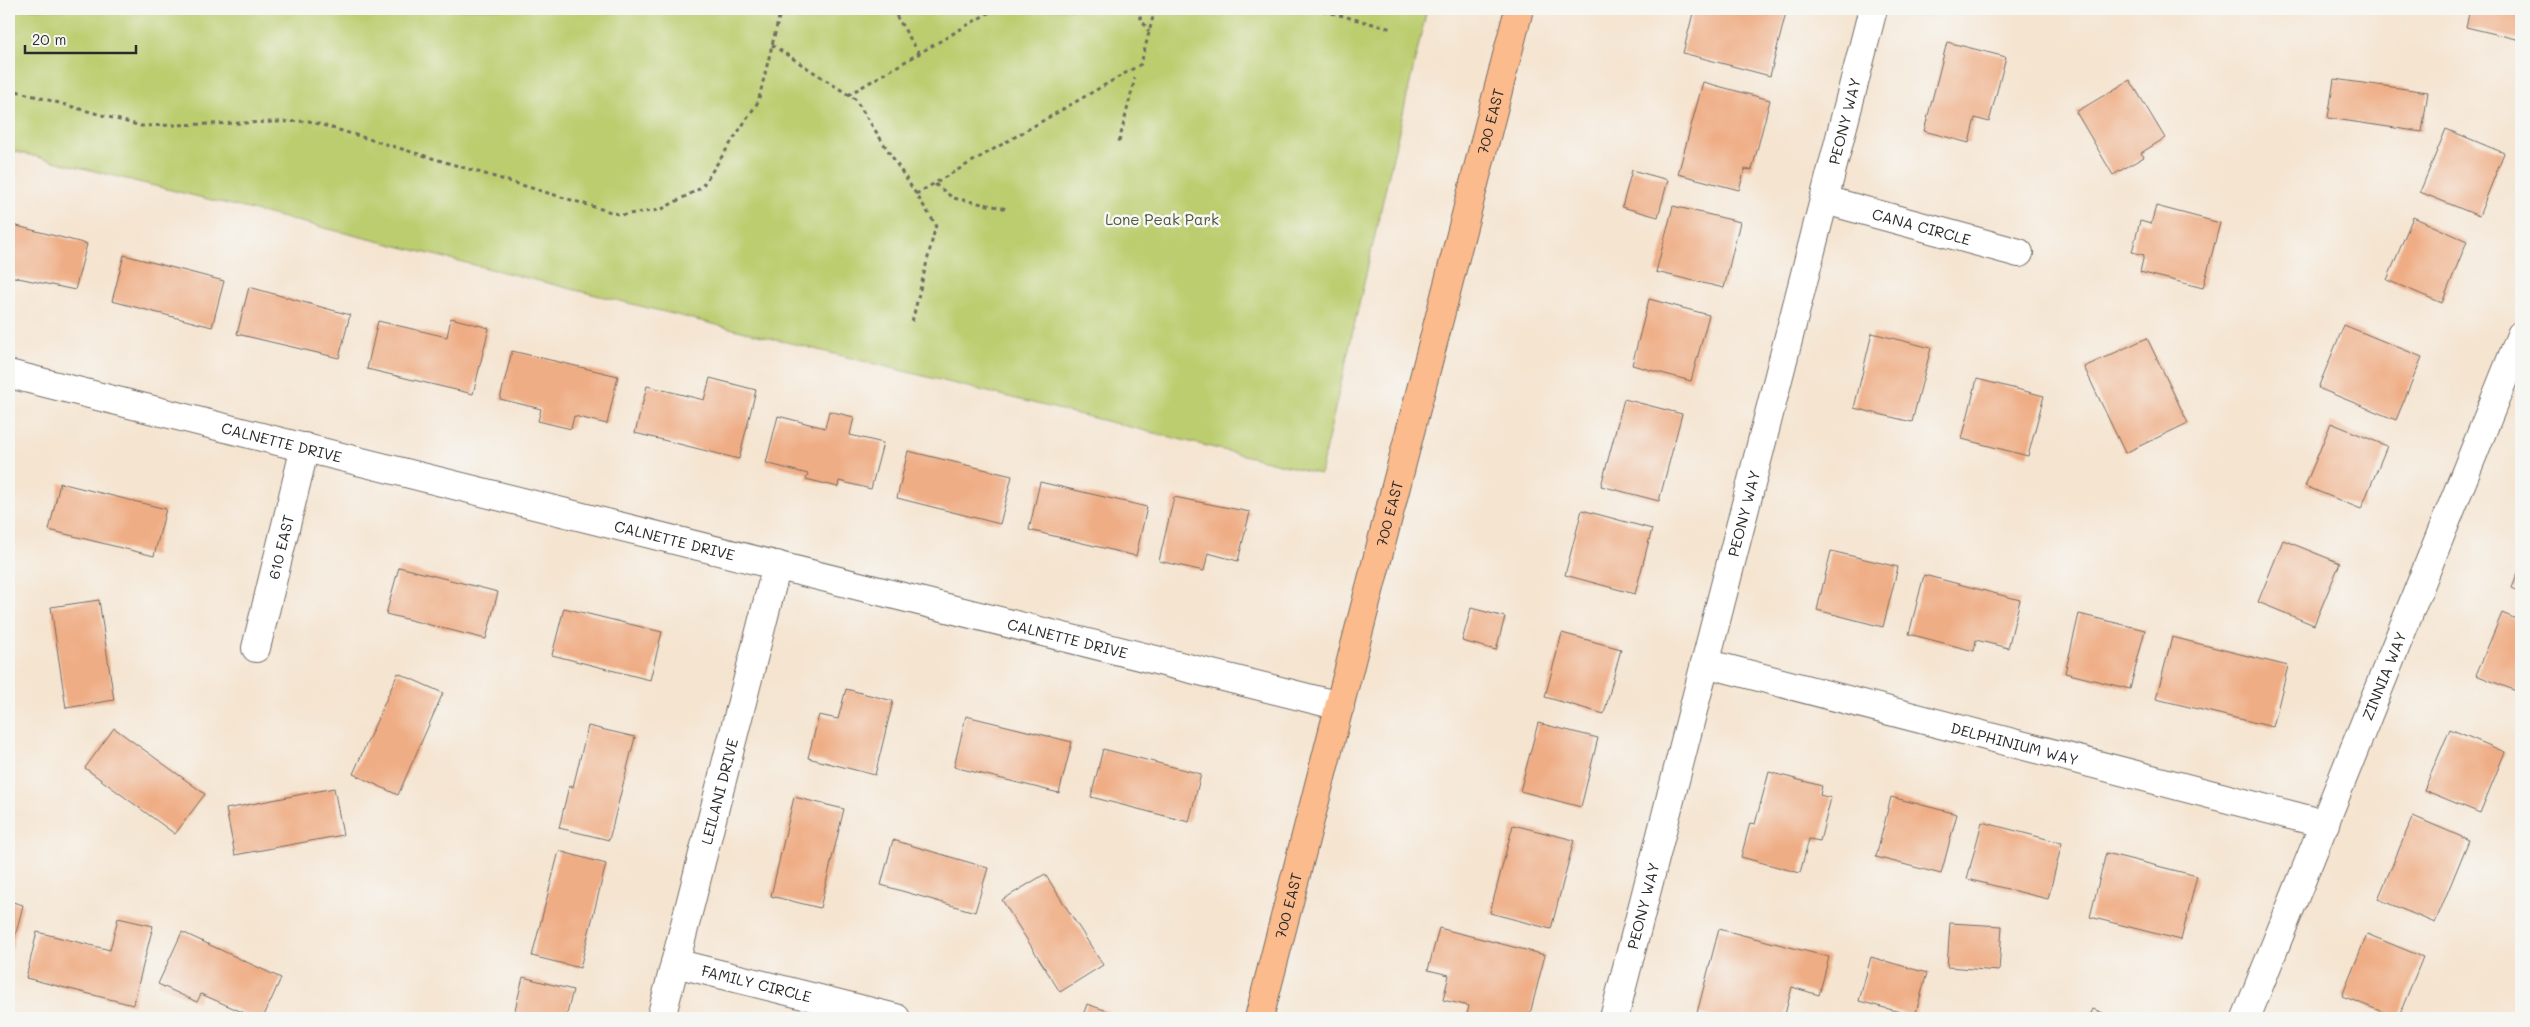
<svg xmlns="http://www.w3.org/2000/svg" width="2530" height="1027" viewBox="0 0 2530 1027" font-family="Mali,sans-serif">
<rect width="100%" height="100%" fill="#f6f6f2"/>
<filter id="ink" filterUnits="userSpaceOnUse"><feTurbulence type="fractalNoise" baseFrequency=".02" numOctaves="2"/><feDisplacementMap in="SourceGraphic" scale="10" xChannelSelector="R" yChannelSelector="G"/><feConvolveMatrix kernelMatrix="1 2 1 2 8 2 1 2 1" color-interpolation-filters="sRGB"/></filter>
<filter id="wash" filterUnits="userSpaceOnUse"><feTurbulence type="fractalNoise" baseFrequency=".0096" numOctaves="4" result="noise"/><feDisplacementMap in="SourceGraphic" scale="20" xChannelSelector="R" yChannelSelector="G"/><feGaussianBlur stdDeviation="1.12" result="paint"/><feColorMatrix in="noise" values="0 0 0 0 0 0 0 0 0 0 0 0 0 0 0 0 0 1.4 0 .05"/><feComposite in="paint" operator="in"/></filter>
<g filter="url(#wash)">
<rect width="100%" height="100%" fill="#f5e4d0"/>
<polygon fill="#bccd70" stroke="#747c4e" points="9,9 1427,9 1320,474 9,150"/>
<g id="blocks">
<g fill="#efad85">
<polygon points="1694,9 1787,9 1770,76 1683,53"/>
<polygon points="2470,9 2521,9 2521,40 2466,27"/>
<polygon points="1947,42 2006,57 1989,122 1975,118 1969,143 1924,131"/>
<polygon points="2334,79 2428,92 2422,132 2328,118"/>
<polygon points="2130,80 2165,138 2141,153 2144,157 2113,175 2076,112"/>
<polygon points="1703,82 1770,100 1752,170 1745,169 1739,190 1678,174"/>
<polygon points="2446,129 2504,153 2479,216 2420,192"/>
<polygon points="1632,170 1668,180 1658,217 1622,207"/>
<polygon points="1673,206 1740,222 1724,288 1656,272"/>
<polygon points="2156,206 2220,223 2203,288 2140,272 2144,255 2132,252 2140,221 2151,224"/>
<polygon points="2413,217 2467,241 2442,303 2387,280"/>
<polygon points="9,224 87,244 75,290 9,276"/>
<polygon points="124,255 224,281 212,327 112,301"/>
<polygon points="249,287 350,315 339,358 237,334"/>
<polygon points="1649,299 1709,315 1691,381 1632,365"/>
<polygon points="451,318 489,328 473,394 367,369 378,321 447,337"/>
<polygon points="2344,325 2422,357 2396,420 2318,388"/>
<polygon points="1872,333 1931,348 1912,422 1854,408"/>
<polygon points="2147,338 2188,423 2125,453 2084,367"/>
<polygon points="512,351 618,376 607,424 574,416 571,429 538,421 541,409 500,399"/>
<polygon points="710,378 756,390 739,459 635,433 647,386 704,400"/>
<polygon points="1977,379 2044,396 2028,456 1962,439"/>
<polygon points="1624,399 1682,414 1659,501 1601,486"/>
<polygon points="829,411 854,417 850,435 883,443 871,489 839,481 838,487 806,479 808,474 766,463 778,416 825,428"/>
<polygon points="2331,423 2387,446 2361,509 2305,486"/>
<polygon points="908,451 1012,476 1000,524 897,498"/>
<polygon points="1040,482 1147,507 1136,556 1029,530"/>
<polygon points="60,483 166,509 154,556 49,530"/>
<polygon points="1174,497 1250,512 1238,561 1208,553 1204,571 1159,561"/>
<polygon points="1582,510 1652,529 1635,594 1565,575"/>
<polygon points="2283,540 2340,563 2314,625 2258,602"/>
<polygon points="1831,551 1898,567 1883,627 1817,610"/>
<polygon points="2521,565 2521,592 2512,588"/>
<polygon points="399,567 498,592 486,639 386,614"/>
<polygon points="1924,575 2020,600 2008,648 1976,640 1974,651 1909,634"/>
<polygon points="99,600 114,700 66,708 51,607"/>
<polygon points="564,608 662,632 650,680 552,655"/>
<polygon points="1471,608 1505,617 1496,650 1462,641"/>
<polygon points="2502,613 2521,621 2521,693 2476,675"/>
<polygon points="2079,614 2145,630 2130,689 2065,673"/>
<polygon points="1562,633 1621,649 1604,714 1545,697"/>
<polygon points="2172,637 2288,666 2273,727 2156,699"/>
<polygon points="398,673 443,693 398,795 353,774"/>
<polygon points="846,689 893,701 875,775 808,758 819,715 838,719"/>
<polygon points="966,716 1072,742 1059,793 954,767"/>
<polygon points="1538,723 1598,738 1581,807 1520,791"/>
<polygon points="588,726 635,737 609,840 559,828 569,786 573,787"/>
<polygon points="114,728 205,794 175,834 85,768"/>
<polygon points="2450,729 2505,752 2480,813 2424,790"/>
<polygon points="1103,749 1201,774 1189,822 1091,797"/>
<polygon points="1769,772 1822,786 1820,795 1831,798 1820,841 1809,839 1800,873 1741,857 1750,823 1755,824"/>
<polygon points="334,788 343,835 235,855 226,809"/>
<polygon points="794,797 844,809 820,908 771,896"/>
<polygon points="1891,797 1957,814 1941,874 1876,857"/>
<polygon points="2413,816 2469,840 2435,923 2378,899"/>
<polygon points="1982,822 2062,843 2048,899 1967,879"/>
<polygon points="1513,825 1574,840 1551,929 1490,913"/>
<polygon points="893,840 988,868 975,912 881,885"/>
<polygon points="559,851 606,864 580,968 532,956"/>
<polygon points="2106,853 2197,876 2181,940 2090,917"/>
<polygon points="1045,874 1103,965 1060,992 1002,900"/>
<polygon points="9,901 23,905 9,961"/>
<polygon points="118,918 153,926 133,1005 26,978 37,932 110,950"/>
<polygon points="1950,923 2002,926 1999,971 1947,967"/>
<polygon points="1439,928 1545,955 1529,1018 1466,1018 1469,1006 1443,1000 1449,975 1428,970"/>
<polygon points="1719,929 1829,957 1819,995 1792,987 1784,1018 1716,1018 1697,1013"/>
<polygon points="182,932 281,978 263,1018 256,1018 201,994 197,1002 158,984"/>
<polygon points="2367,934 2423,957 2398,1018 2342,996"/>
<polygon points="1871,957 1927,973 1915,1016 1859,1001"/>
<polygon points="523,977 573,990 566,1018 513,1018"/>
<polygon points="1087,1004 1128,1018 1082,1018"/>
<polygon points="2093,1009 2116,1018 2089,1018"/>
</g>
</g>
</g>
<g filter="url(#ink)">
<use href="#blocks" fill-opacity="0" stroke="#726c65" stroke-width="1"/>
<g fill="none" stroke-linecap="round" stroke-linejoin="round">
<defs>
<g id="street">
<path id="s1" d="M1825,200L2019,253"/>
<path id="s2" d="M9,374L1340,706"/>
<path id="s3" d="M256,648L305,447"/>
<path id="s4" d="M1705,663L2325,824"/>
<path id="s5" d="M675,963L896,1018"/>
<path id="s6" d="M661,1018L777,565"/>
<path id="s7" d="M1614,1018L1873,9"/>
<path id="s8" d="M2246,1018L2521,335"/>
</g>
<g id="primary">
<path id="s9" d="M1259,1018L1519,9"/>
</g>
</defs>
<use href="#street" stroke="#726c65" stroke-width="30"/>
<use href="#primary" stroke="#726c65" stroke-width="30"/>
<g stroke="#726c65" stroke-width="3" stroke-dasharray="4 4" stroke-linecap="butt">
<polyline points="892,9 919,53"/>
<polyline points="1135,9 1149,32"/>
<polyline points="1316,9 1392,29"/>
<polyline points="772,45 855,99 936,225 912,322"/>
<polyline points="9,89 141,126 309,121 621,215 660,210 701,188 758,102 781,9"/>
<polyline points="848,95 995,9"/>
<polyline points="1119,142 1135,78"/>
<polyline points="935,184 953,198 1008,209"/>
<polyline points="916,194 1141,64 1155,9"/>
</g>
<use href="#street" stroke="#fff" stroke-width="28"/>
<use href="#primary" stroke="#fbbb8c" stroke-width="28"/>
</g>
</g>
<g text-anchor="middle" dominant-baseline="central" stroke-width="5" stroke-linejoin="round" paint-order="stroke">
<g font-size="15" fill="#2b2b2b" stroke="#f6f6f2">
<text stroke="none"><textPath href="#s9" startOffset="926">700 EAST</textPath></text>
<text stroke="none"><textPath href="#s7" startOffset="926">PEONY WAY</textPath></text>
<text stroke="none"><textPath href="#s1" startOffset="100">CANA CIRCLE</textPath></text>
<text stroke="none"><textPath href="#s2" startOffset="281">CALNETTE DRIVE</textPath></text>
<text stroke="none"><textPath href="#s9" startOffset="521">700 EAST</textPath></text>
<text stroke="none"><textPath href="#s7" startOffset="521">PEONY WAY</textPath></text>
<text stroke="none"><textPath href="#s2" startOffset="686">CALNETTE DRIVE</textPath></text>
<text stroke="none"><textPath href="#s3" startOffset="104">610 EAST</textPath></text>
<text stroke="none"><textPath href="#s2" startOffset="1091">CALNETTE DRIVE</textPath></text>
<text stroke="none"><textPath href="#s8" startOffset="369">ZINNIA WAY</textPath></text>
<text stroke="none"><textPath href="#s4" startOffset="320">DELPHINIUM WAY</textPath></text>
<text stroke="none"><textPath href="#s6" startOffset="234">LEILANI DRIVE</textPath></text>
<text stroke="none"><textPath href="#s9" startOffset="116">700 EAST</textPath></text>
<text stroke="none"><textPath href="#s7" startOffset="116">PEONY WAY</textPath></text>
<text stroke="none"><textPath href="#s5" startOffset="84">FAMILY CIRCLE</textPath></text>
</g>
<g font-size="15" fill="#4f543c" stroke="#f6f6f2">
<text x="1162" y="219">Lone Peak Park</text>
</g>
</g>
<rect width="2530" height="1027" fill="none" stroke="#f6f6f2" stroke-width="30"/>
<path d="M25 45v8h111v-8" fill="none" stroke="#2b2b2b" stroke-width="2.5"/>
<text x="32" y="45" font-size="15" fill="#2b2b2b" stroke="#f6f6f2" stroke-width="4" paint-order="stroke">20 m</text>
</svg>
